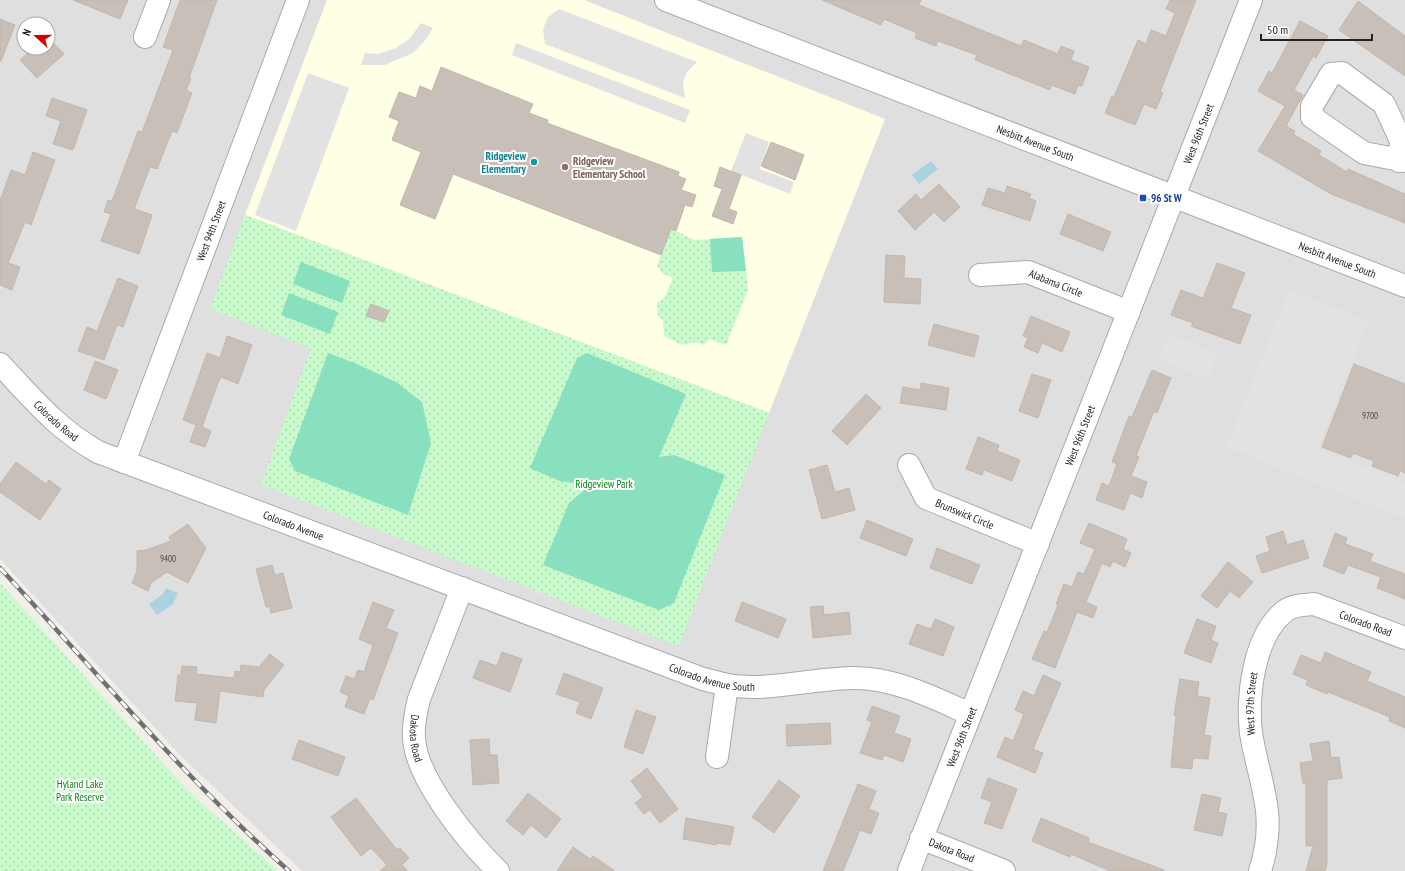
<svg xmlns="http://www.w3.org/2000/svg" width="1405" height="871" viewBox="0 0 1405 871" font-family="'PT Sans Narrow',sans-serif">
<defs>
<pattern id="park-dots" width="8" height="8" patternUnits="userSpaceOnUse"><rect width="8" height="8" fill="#c8facc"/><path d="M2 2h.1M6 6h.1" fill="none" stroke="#acd6af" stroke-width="1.8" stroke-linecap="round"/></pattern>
</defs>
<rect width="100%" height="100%" fill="#f2efe9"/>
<path fill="#e0dfdf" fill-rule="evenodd" d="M0,0H1405V871H302L180,755L0,559ZM24,24H48V48H24Z"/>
<polygon fill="#ffffe5" points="327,0 584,0 885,119 769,413 245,215"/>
<g fill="url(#park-dots)">
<polygon points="245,215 769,413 679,646 261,485 311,348 210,309"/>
<polygon points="671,229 695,240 742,237 748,290 726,345 710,339 703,345 695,342 682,345 664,336 663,320 658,316 657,303 665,297 673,278 662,273 657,265"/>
<polygon points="0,583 189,792 278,871 0,871"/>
</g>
<g fill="#88e0be">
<polygon points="742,237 746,271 712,272 710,239"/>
<polygon points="301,262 350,281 342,303 293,284"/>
<polygon points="289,293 338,312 330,334 281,315"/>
<polygon points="328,353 357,364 396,382 422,402 431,443 408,515 295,471 289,459"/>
<polygon points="587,353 686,394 659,457 674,455 725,475 674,603 659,610 543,565 569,503 590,485 560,481 530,468 577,358"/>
</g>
<g fill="#e2e2e2">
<polygon points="559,9 697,62 687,72 683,83 685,98 545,44 543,29 548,17"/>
<polygon points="421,23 433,28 424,42 413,53 385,65 361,65 365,53 377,54 396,48 410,38"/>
<polygon points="516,43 690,110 685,123 512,55"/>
<polygon points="308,73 349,88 296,231 255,215"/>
<polygon points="746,133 769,142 759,169 794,182 790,194 731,171"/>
<polygon points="1289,290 1368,321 1317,448 1405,483 1405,519 1226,447"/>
<polygon points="1169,334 1218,354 1207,379 1158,359"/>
</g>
<g fill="#aad3df">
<polygon points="931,161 938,169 919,184 912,175"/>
<polygon points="166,588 178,593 173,604 157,615 149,604 163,594"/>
</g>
<g fill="#c7bfb8" stroke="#c4b6ab">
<polygon points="73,0 128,0 120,19"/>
<polygon points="180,0 217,0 189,78 191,79 186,90 192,93 177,133 172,131 157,169 150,167 134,209 152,215 139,254 101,241 111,214 104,212 108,200 112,201 138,131 142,132 173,50 163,47"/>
<polygon points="822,0 921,0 919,5 1021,46 1024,40 1058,54 1061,46 1074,51 1071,60 1089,67 1082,86 1078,85 1075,94 1051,85 1050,90 975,60 977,55 938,41 936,46 915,38 917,33 884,19 881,25"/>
<polygon points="1170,0 1196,0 1160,92 1163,93 1156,109 1144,104 1135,125 1105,113 1112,96 1114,97 1138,40 1146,44 1151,30 1166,36 1175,13 1166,9"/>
<polygon points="1358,1 1405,36 1405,76 1339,30"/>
<polygon points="0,19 15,25 1,61 0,61"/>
<polygon points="1300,21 1328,36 1316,58 1313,56 1294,90 1303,95 1286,126 1295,131 1293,134 1321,151 1319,155 1347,172 1348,169 1405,194 1405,223 1331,194 1258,151 1285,106 1258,91 1269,71 1272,73"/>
<polygon points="48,37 64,54 37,78 20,60 34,48 48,48"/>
<polygon points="441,67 533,104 529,113 548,120 547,123 679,172 678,176 686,179 681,190 696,195 692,207 685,205 676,231 671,229 661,255 453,174 435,219 400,205 421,152 392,140 399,121 389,117 399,92 416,98 420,86 432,91"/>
<polygon points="52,98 87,110 73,150 53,144 61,121 46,116"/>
<polygon points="771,142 804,155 795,180 761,166"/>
<polygon points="33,152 55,160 31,225 25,222 8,263 20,267 12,290 0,285 0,201 11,170 25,175"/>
<polygon points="720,167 741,175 729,209 737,212 733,224 712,216 722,189 714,186"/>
<polygon points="939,184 960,207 944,222 934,212 915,230 898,211 916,194 921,200"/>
<polygon points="1007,186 1031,194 1029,198 1036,201 1030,221 982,205 988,188 1005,193"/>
<polygon points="1068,214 1111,232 1103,251 1060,234"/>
<polygon points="886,255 905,256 904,278 921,279 920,304 884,302"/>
<polygon points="1217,263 1245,273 1231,308 1251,315 1240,344 1191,326 1193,323 1171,315 1181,290 1203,298"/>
<polygon points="118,278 138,286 123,327 117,325 104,360 78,351 87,327 97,331"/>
<polygon points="371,304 389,311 384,322 366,316"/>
<polygon points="1031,316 1070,332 1062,352 1042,343 1038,353 1024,347 1028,338 1023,336"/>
<polygon points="934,324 979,336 974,357 928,345"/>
<polygon points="227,336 252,345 238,384 221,377 218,383 202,427 211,431 205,447 190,442 196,425 183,420 207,353 220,358"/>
<polygon points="95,361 118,370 106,399 84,390"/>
<polygon points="1354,364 1405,384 1405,473 1400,471 1398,476 1372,466 1374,461 1353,453 1351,458 1322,447"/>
<polygon points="1152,370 1171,378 1157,413 1154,411 1136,456 1139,457 1131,476 1147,482 1142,498 1130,493 1124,510 1096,500 1102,483 1109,486 1117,464 1112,462 1129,416 1132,417"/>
<polygon points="1032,374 1051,380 1038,418 1019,411"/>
<polygon points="921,383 949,388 946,410 900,403 903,387 920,390"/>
<polygon points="866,394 881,408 847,445 832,431"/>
<polygon points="978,437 999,445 997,451 1020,460 1012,481 984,470 982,475 966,469"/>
<polygon points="16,462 46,484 49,480 61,489 40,520 0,492 0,484"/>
<polygon points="827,465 835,492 849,488 855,510 822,519 809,470"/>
<polygon points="867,520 913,539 906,556 860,538"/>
<polygon points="1089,523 1127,539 1123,549 1131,553 1125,567 1113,561 1110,567 1102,563 1086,602 1097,607 1093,618 1077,612 1055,668 1032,659 1044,631 1047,632 1058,605 1056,604 1064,584 1072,587 1078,572 1084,574 1095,549 1080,543"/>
<polygon points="188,524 206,548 188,583 167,572 151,583 148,591 132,583 137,571 137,551 146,550 171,541 169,537"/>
<polygon points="1283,531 1287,545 1303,540 1309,558 1262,573 1256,556 1270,551 1266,537"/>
<polygon points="1335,533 1347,538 1345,544 1373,554 1370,561 1405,574 1405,599 1377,588 1381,577 1348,565 1344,574 1323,566"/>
<polygon points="937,548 980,565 972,584 930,568"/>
<polygon points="1228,562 1253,582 1239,598 1230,591 1217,608 1201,596"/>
<polygon points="272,565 275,575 283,573 292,608 271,613 270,607 266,607 256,569"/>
<polygon points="373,602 394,610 386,628 398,633 373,700 370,698 364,714 345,707 349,696 340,692 346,676 354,679 358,670 364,672 373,645 359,639"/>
<polygon points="742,602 786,619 778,638 735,621"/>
<polygon points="823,606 824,615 849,612 851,634 813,638 810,607"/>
<polygon points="935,619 954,627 943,656 909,644 917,624 931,629"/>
<polygon points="1197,619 1216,626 1211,640 1218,643 1211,663 1184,653"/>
<polygon points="502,652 522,659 510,692 473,678 480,660 497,666"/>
<polygon points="1325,652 1371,672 1367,681 1405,697 1405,728 1389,721 1390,717 1328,692 1327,694 1306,685 1308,680 1293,674 1301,655 1321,663"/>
<polygon points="270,654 284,665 264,690 263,697 220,691 216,723 195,720 197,703 175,701 178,675 181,675 182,666 197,667 196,674 234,678 235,671 240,672 241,665 259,667"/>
<polygon points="564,673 603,688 591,719 576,713 580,702 556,694"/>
<polygon points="1043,675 1061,683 1033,749 1043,753 1035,773 997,757 1005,737 1013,741 1024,714 1015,710 1023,691 1034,696"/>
<polygon points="1180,679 1199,682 1197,696 1210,698 1204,735 1211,736 1208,759 1193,758 1192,769 1171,767 1176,716 1174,715"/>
<polygon points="872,706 900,716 894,733 911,739 903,762 884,755 882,760 860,753 872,722 867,720"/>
<polygon points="636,710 656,717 643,754 624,747"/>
<polygon points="830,723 831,744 787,746 786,725"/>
<polygon points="489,739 490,755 497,755 499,783 473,785 470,740"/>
<polygon points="299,740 345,757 338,776 292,759"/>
<polygon points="1329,741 1331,758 1339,757 1342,778 1327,780 1327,864 1325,871 1306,871 1313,846 1306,846 1306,783 1303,784 1300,763 1313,761 1310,744"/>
<polygon points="647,768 678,809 660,823 650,810 644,814 635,803 643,797 631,781"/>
<polygon points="988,778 1017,789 1002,829 984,823 992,802 981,798"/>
<polygon points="779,780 800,796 774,833 752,817"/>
<polygon points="858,784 876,791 869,809 879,813 871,834 860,830 843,871 823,871"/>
<polygon points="528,793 561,819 546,838 531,825 523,835 506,821"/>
<polygon points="1202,794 1221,798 1218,812 1227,814 1222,836 1194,830"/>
<polygon points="356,798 397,850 400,848 409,858 402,865 408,871 380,871 387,865 371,848 361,856 331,817"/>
<polygon points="686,818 734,827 730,845 717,843 716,845 683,839"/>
<polygon points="1041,818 1089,838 1088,842 1164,870 1163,871 1110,871 1071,854 1070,857 1032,841"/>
<polygon points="573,847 590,859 593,856 615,871 557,871"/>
</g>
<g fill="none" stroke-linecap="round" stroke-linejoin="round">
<defs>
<g id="minor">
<path id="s1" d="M666,0L1405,286"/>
<polyline points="145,37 159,0"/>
<polyline points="1399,161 1401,141 1384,104 1342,73 1331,74 1312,106 1312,117 1364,153 1405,161"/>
<path id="s2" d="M980,275L1028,272L1129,312"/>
<path id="s3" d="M0,364C33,399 56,428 98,452L703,679C711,681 719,683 727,685C769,692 813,678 855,678C895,678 934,698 970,714"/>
<path id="s4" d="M124,462L298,0"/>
<path id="s5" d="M909,465L926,498L1038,544"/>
<path id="s6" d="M462,588L419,699C416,711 413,725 414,738C416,779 469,843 498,871"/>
<polyline points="717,757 727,685"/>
<path id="s7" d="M921,838L1004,871"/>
<path id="s8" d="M909,871L1251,0"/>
<path id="s9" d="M1260,871C1266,853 1269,830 1267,811C1264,785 1255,759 1251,733C1247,697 1253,636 1285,611C1293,605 1304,605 1314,604L1405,638"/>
</g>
</defs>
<use href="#minor" stroke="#a9a9a9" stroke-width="24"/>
<use href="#minor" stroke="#fff" stroke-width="22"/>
<defs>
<path id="rail" d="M0,568C95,670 184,778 289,871"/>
</defs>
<use href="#rail" stroke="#707070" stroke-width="4.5"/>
<use href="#rail" stroke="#fff" stroke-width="3" stroke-dasharray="9" stroke-linecap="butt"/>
</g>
<circle fill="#0f9aa8" stroke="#fff" stroke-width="1.5" cx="534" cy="162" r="4"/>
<circle fill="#8d6e63" stroke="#fff" stroke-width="1.5" cx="565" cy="167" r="4"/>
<rect fill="#1a4fb4" stroke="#fff" stroke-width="1.5" x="1139" y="194" width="8" height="8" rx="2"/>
<g text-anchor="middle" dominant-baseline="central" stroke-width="4" stroke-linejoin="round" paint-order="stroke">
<g font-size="9" fill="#4b4948">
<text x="1370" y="415">9700</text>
<text x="168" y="558">9400</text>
</g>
<g font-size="11" fill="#222" stroke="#fff">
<text stroke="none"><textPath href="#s8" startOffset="792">West 96th Street</textPath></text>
<text stroke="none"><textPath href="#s1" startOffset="396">Nesbitt Avenue South</textPath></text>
<text stroke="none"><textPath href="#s4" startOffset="247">West 94th Street</textPath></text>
<text stroke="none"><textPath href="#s1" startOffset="720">Nesbitt Avenue South</textPath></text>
<text stroke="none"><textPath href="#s2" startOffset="78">Alabama Circle</textPath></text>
<text stroke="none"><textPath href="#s3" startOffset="80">Colorado Road</textPath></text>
<text stroke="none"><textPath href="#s8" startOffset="468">West 96th Street</textPath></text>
<text stroke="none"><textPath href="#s5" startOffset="79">Brunswick Circle</textPath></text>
<text stroke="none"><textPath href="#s3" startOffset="341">Colorado Avenue</textPath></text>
<text stroke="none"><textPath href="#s9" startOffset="357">Colorado Road</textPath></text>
<text stroke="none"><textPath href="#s3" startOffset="787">Colorado Avenue South</textPath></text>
<text stroke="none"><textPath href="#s9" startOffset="170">West 97th Street</textPath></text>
<text stroke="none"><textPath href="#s8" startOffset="144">West 96th Street</textPath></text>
<text stroke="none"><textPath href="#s6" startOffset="159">Dakota Road</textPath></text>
<text stroke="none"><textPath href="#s7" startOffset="33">Dakota Road</textPath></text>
</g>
<g font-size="11" font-weight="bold" fill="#0d838f" stroke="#fff" text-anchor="end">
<text x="526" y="156">Ridgeview<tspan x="526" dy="13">Elementary</tspan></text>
</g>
<g font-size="11" font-weight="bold" fill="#785e54" stroke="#fff" text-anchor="start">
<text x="573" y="161">Ridgeview<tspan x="573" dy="13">Elementary School</tspan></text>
</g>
<g font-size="11" font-weight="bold" fill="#164399" stroke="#fff" text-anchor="start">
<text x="1151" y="198">96 St W</text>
</g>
<g font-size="11" fill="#0c8416" stroke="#fff">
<text x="604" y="484">Ridgeview Park</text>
<text x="80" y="784">Hyland Lake<tspan x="80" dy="13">Park Reserve</tspan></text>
</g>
</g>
<g transform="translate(36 36) rotate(291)"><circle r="19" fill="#ffffff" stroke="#a7a7a7"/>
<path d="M0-3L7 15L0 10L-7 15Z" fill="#d40000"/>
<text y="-6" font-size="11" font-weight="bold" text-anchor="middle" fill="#222222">N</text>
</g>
<path d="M1261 34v6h111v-6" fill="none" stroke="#222222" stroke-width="2"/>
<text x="1267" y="34" font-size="12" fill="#222222" stroke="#ffffff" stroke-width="3" paint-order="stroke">50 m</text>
</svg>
